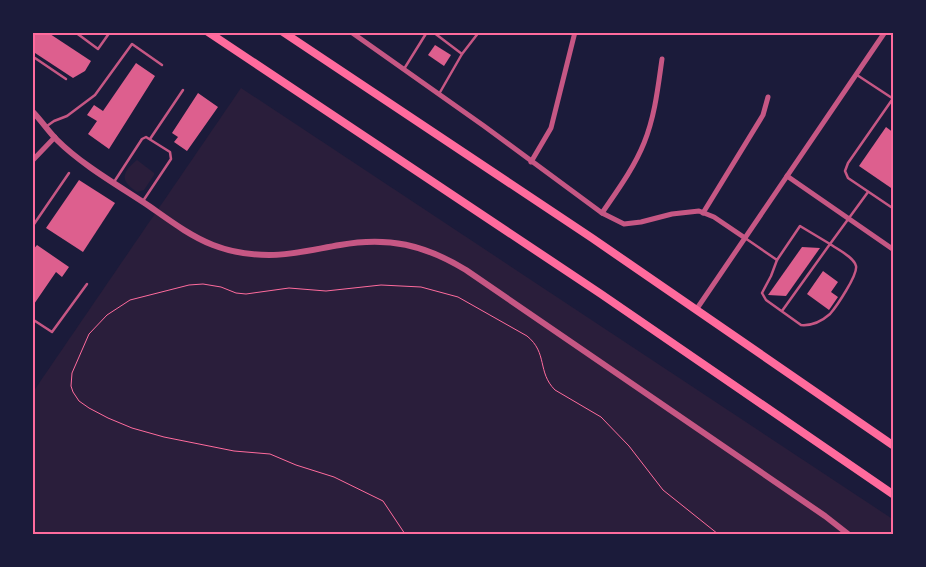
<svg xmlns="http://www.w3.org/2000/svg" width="926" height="567" viewBox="0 0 926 567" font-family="Cabin,sans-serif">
<rect width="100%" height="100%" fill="#1b1b3a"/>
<g fill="#2a1e3b">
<polygon points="241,88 894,520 893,534 33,534 33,392"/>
<path d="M137,160L154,173V175L144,190L137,192C121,181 120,174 137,160Z"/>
</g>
<g fill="#dd5f8e">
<polygon points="32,32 47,32 91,61 85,71 73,78 32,51"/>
<polygon points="435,45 451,55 444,66 428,55"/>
<polygon points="136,63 155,76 109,149 88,134 97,121 87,115 94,105 103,111"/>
<polygon points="198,93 218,107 187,151 174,142 178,137 172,133"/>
<polygon points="886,127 894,133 894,190 859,166"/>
<polygon points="79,180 115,203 83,252 46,228"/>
<polygon points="37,245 69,267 62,277 56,272 32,307 32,251"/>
<polygon points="802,247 820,248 786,296 768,295"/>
<polygon points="823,271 838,282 831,292 838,297 829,310 807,294"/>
</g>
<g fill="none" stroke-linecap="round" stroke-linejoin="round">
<path stroke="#ff6b9d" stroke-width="1" d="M405,534L383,501L334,477L296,465L270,454L234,451L164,437L132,428L108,418L89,408L79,401L73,392L71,386L72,373L89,334L107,315L130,300L189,285L203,284L221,287L236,293L246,294L289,288L326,291L381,285L421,287L458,297L527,336C548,353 537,372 555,390L601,417L629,446L663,490L718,534"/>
<g stroke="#c65784" stroke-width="2.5">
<polyline points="75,32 98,49 110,32"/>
<polyline points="433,32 462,54 439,94"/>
<polyline points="462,54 479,32"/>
<polyline points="32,56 66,79"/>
<polyline points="404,69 427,32"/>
<polyline points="857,75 892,98"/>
<polyline points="894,97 848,163 845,171 848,178 894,209"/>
<polyline points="47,126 54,121 67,116 95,95 132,44 162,65"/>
<polyline points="150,139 183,90"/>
<polyline points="114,182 142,139 146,137 170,152 171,159 143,201"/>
<polyline points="32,227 69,173"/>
<polyline points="745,238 777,260 800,226 830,244 868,192"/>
<path d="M777,260L771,276L762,293L766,300L801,325C812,326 822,321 830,314C836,307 858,275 856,266C854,257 837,249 830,244L782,311"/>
<polyline points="32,319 52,332 87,284"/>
</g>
<g stroke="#c65784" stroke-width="5">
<polyline points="351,32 484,126 602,213 624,224 641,222 672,214 699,211 714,217 745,238"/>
<polyline points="32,161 55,137"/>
<polyline points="531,162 551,128 575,32"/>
<polyline points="787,176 894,250"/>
<path d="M602,213C617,191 634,168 644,143C655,116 658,87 662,59"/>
<polyline points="703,213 763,115 768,97"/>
<polyline points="696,310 885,32"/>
</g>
<path stroke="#c65784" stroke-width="6" d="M32,111C41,120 48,131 57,140C82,165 119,186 149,206C169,220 190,236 213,245C231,252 250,255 269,255C293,255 316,249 340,245C388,236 425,245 466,270L825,516L848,534"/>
<g stroke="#ff6b9d" stroke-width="8">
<polyline points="208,32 601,294 894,495"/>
<polyline points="283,32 592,238 894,446"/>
</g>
</g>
<rect width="926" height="567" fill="none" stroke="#1b1b3a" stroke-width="68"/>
<rect x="34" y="34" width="858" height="499" fill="none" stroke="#ff6b9d" stroke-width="2"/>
</svg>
